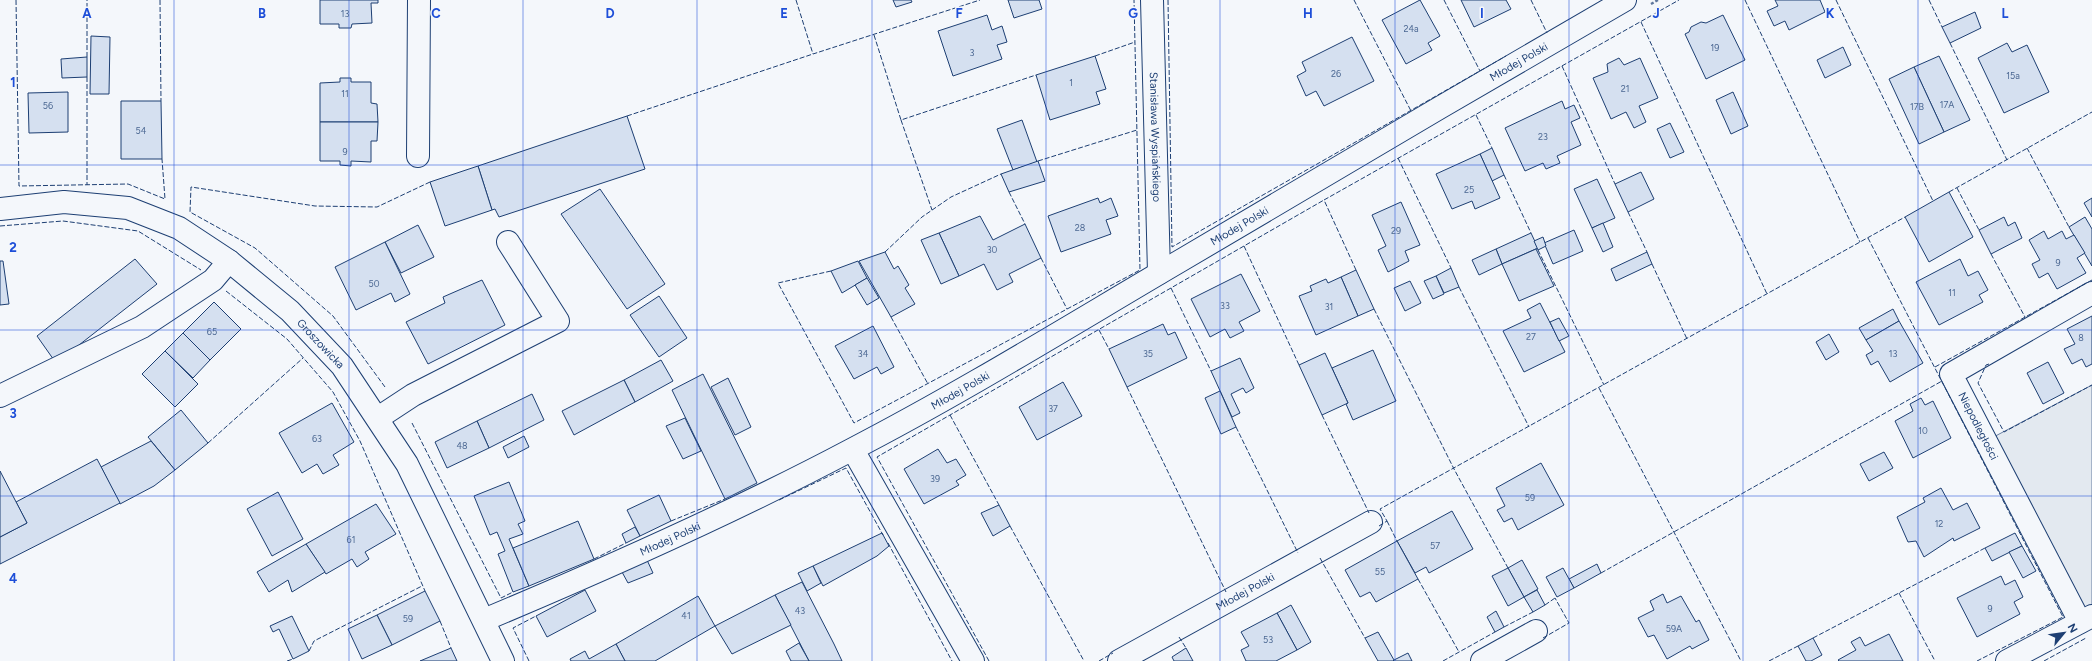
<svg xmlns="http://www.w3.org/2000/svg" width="2092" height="661" viewBox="0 0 2092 661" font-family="Figtree,sans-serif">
<rect width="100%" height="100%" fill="#f4f7fb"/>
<polygon fill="#e3e9f0" stroke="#687fa3" points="2092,385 2092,616 2080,622 1986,441"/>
<g fill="#d5e0f0" stroke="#1d3f73">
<polygon points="320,0 378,0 378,3 371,3 372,23 352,24 351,28 339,28 339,24 320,24"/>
<polygon points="893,0 911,0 912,2 896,7"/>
<polygon points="1008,0 1039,0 1042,9 1014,18"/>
<polygon points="1420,0 1440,36 1428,43 1432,50 1406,64 1382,20"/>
<polygon points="1461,0 1506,0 1511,9 1474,27"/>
<polygon points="1775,0 1820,0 1825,12 1789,30 1785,21 1774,26 1767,11 1778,6"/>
<polygon points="1975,12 1981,28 1950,43 1942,27"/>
<polygon points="987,15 992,30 1002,26 1007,42 997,45 1002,59 953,76 938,31"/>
<polygon points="1723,15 1745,60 1706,79 1685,34 1689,32 1691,27 1701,22 1706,23"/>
<polygon points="91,36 110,37 109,94 90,94"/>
<polygon points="1352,37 1374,81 1324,106 1316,91 1306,96 1297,76 1306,71 1302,62"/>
<polygon points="2007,43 2012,52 2027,45 2049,92 2004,113 1978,58"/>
<polygon points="1843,47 1851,65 1825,78 1817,60"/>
<polygon points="1095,56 1106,89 1096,92 1100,104 1050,120 1036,75"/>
<polygon points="1939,56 1970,120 1944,132 1914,67"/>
<polygon points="87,57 87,77 62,78 61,59"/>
<polygon points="1619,58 1624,65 1640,58 1658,98 1639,106 1646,122 1634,128 1626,112 1611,119 1593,78 1608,72 1607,64"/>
<polygon points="1914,67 1944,132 1919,144 1889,79"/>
<polygon points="340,78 351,78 351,82 371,82 371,103 377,104 378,122 320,122 320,83 340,82"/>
<polygon points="68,92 68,132 29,133 28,93"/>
<polygon points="1733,92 1748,126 1731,134 1716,100"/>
<polygon points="121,101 161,101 162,159 121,159"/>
<polygon points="1562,101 1565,109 1574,105 1580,118 1571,122 1581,145 1557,156 1560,163 1546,169 1543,163 1525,171 1505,128"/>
<polygon points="627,116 645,169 499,217 495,209 492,210 478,166"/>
<polygon points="1022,120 1037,162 1013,170 997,129"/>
<polygon points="320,122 378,122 377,141 371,141 371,162 351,161 351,166 340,165 340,161 320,161"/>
<polygon points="1670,123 1684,152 1670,158 1657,129"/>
<polygon points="1492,148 1504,175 1492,181 1480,154"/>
<polygon points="1480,154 1500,198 1475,209 1472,201 1452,209 1436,174"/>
<polygon points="1038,161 1045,181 1009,192 1001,174"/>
<polygon points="478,166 492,210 445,226 430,182"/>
<polygon points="1641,172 1654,199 1628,212 1615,184"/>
<polygon points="1597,179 1615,218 1592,228 1574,189"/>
<polygon points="600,189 665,284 627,309 561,214"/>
<polygon points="1949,192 1973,237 1929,262 1905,217"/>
<polygon points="1098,198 1100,203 1111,198 1118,216 1106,220 1111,234 1061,252 1048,216"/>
<polygon points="2092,198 2092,217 2084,203"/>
<polygon points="1401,202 1420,245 1405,251 1409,261 1388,272 1378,250 1386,246 1372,215"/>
<polygon points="980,216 993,240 1025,224 1041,258 1009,274 1013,282 997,290 984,264 959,276 939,233"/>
<polygon points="2004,217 2008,226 2015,222 2022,238 1991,254 1979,230"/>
<polygon points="2085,217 2092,229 2092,266 2069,227"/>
<polygon points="1603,223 1613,247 1603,252 1592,228"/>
<polygon points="418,225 434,257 401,273 385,242"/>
<polygon points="1574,230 1583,251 1553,264 1544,243"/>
<polygon points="2044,231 2048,239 2062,231 2066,239 2074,235 2085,253 2077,258 2086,273 2057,289 2048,273 2039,278 2032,264 2040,260 2029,240"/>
<polygon points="939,233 959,276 941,284 921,240"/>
<polygon points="1531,233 1538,248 1502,264 1496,249"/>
<polygon points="1543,237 1546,246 1538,250 1534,241"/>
<polygon points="385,242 410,294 395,302 391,293 356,310 335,267"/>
<polygon points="1496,249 1502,264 1479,275 1472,260"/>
<polygon points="1536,249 1554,286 1519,301 1502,264"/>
<polygon points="885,252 894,269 898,266 909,285 905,288 915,304 891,317 859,261"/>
<polygon points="1647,252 1652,264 1616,281 1611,269"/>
<polygon points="135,259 157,284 56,363 37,336"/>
<polygon points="1960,259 1968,276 1978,271 1988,290 1979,295 1983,302 1939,325 1916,282"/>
<polygon points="0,261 3,261 9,304 0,305"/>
<polygon points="858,261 867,278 842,293 831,271"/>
<polygon points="1451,268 1459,287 1444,293 1436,276"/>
<polygon points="1356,270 1374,309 1358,316 1341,277"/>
<polygon points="1241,274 1260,311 1239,322 1244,331 1230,338 1225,329 1210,337 1191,299"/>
<polygon points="1436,276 1444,294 1433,299 1424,281"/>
<polygon points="1341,277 1358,316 1316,335 1299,296 1312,291 1310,286 1326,279 1328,283"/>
<polygon points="867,278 879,298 867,305 855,285"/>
<polygon points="482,280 505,325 428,364 406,322 445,303 443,297"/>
<polygon points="1410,281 1421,303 1405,311 1394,288"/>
<polygon points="659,296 687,338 659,357 630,315"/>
<polygon points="214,302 241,329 210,360 183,333"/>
<polygon points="1540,303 1565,352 1524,372 1503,331 1531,318 1527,310"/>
<polygon points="1893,309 1899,321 1866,340 1859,328"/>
<polygon points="2092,316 2092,364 2086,367 2082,359 2072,364 2064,349 2075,344 2067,329"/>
<polygon points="1559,318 1569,336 1559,341 1550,322"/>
<polygon points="1899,321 1923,363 1890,382 1878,361 1871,365 1866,355 1873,351 1866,340"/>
<polygon points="1163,324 1168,335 1175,332 1187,358 1127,387 1109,349"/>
<polygon points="873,326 894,367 881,374 877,367 854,379 835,346"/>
<polygon points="183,333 210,360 193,378 165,351"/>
<polygon points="1829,334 1839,352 1826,360 1816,342"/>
<polygon points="1373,350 1396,401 1353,420 1346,404 1348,403 1332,368"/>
<polygon points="165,351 198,384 175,407 142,374"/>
<polygon points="1325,353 1348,403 1322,415 1299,365"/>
<polygon points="1240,358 1254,388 1246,393 1243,388 1231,394 1240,413 1232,417 1211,371"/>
<polygon points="661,360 673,381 635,402 624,380"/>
<polygon points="2048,362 2064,393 2043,404 2027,373"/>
<polygon points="703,374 757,483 725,499 672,390"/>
<polygon points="728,378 751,427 735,435 711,387"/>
<polygon points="624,380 635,402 574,435 562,411"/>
<polygon points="1063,382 1082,416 1037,440 1019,407"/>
<polygon points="1220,391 1236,427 1221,434 1205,398"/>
<polygon points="532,394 544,420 489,448 477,421"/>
<polygon points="1921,398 1925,405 1933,401 1951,438 1913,458 1895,421 1913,411 1910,404"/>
<polygon points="332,403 354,442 333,455 339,465 323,474 317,464 302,473 279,433"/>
<polygon points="181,410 208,443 175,470 148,437"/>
<polygon points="685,418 701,451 683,459 666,426"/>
<polygon points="477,421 489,448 447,468 435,442"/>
<polygon points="524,436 529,447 508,458 503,447"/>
<polygon points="151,441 175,470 154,486 120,504 101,467"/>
<polygon points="938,449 947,463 956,459 966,475 956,481 959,485 924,504 904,469"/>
<polygon points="1884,452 1893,468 1869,481 1860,464"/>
<polygon points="97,459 120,503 0,564 0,537 27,523 16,502"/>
<polygon points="1541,463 1564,505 1518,530 1512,518 1504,522 1497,510 1505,506 1496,488"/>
<polygon points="0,471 27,523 0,537"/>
<polygon points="509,482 525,521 518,524 523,534 509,539 529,586 513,592 498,554 505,551 497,532 490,535 474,496"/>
<polygon points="1941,488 1953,510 1967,503 1980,528 1954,541 1953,538 1924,557 1916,541 1908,542 1897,517 1925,502 1923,498"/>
<polygon points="278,492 303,539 272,556 247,509"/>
<polygon points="659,495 671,521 640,536 627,510"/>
<polygon points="376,504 396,534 365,552 369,559 357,567 352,559 326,574 306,544"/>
<polygon points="999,505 1010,526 993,536 981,513"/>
<polygon points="1452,511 1473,549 1429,573 1426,567 1415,573 1397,541"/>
<polygon points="578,521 594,559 529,586 513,548"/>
<polygon points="635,527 640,536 626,543 622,534"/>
<polygon points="882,533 889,546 877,556 823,586 813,566"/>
<polygon points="2015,533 2022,546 1992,561 1985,548"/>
<polygon points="1397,541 1418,579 1376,602 1370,592 1360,597 1345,570"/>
<polygon points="306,544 325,572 292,592 288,580 269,592 257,572"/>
<polygon points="2022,546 2036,571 2023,578 2009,552"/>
<polygon points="647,560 653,573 628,583 622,572"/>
<polygon points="1522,560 1538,589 1524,597 1508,568"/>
<polygon points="1597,564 1601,573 1574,588 1569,579"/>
<polygon points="813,566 821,583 807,591 798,573"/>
<polygon points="1508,568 1524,597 1508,606 1492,576"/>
<polygon points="1563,568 1574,588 1557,597 1546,577"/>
<polygon points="2001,576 2005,585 2015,580 2023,597 2014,602 2020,614 1977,637 1957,598"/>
<polygon points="802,582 834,644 842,661 809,661 775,595"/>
<polygon points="585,590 596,611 547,637 536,616"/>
<polygon points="1537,590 1545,605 1533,612 1524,597"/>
<polygon points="425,591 440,621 392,645 377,615"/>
<polygon points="1663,594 1667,603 1681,596 1696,622 1699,620 1709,640 1692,649 1690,646 1667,659 1654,635 1648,637 1638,618 1654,610 1650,601"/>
<polygon points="775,595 791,625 732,654 715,626"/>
<polygon points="698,596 715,626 655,661 625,661 616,644"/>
<polygon points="1291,605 1311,642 1297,650 1277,613"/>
<polygon points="1496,611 1504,627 1495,632 1487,617"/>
<polygon points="1277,613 1297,650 1276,661 1246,661 1241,650 1249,646 1241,632"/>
<polygon points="377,615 392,645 362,659 348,629"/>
<polygon points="292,616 309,651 293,659 279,629 273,632 270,626"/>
<polygon points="1378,632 1394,660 1393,661 1378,661 1365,638"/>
<polygon points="1889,634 1903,661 1839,661 1838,660 1856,650 1851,642 1860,637 1865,646"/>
<polygon points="1813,638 1822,655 1811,661 1806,661 1798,646"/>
<polygon points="799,643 809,661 791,661 786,651"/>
<polygon points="616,644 625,661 571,661 570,659 585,651 589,659"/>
<polygon points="451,648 457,661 420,661"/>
<polygon points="1186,648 1193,661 1174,661 1172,657"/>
<polygon points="1408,653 1412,661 1393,661 1394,660"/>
</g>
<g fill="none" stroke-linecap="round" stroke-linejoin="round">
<defs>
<g id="minor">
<path id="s1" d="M1152,0L1159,273"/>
<polyline points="418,156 419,0"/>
<path id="s2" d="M0,209L64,202L128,208L179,228L229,261L290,311L342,366L407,464L503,661"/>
<polyline points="0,396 142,327 213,280 229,261"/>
<polyline points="378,418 413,395 558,321 508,242"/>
<polyline points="853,450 973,661"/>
<path id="s3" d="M484,620C608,568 732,513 851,450C963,392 1071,325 1180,261C1328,173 1476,86 1625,0"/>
<polyline points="2080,622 1951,374 2092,293"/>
<path id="s4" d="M1119,661L1371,522"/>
<polyline points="1482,661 1536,631"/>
<polyline points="2007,661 2092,616"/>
</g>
</defs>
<use href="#minor" stroke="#1d3f73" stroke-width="24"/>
<polyline stroke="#5e769c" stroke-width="2.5" stroke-dasharray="3 2" stroke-linecap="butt" points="1651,4 1658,0"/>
<use href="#minor" stroke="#f4f7fb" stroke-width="22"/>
<g stroke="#1d3f73" stroke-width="1" stroke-dasharray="5 2" stroke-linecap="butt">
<polyline points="16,0 19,186 128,184 165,199 162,159"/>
<polyline points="160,0 161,101"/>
<polyline points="796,0 813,54 980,0"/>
<polyline points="1168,0 1172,247 1506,56"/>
<polyline points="1354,0 1411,111"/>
<polyline points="1444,0 1480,71"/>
<polyline points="1531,0 1547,33"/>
<polyline points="1745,0 1860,242"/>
<polyline points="1836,0 1933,201"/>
<polyline points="1929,0 1942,27"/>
<polyline points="1641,22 1767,294"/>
<polyline points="874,35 901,120 1036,75"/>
<polyline points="1950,43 2007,160"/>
<polyline points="1095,56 1135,42"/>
<polyline points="87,57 87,0"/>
<polyline points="1562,66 1615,184"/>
<polyline points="87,77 87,185"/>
<polyline points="1476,115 1492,148"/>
<polyline points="627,116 813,54"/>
<polyline points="901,120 932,210"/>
<polyline points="2027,148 2069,227"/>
<polyline points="1398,158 1451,268"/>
<polyline points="1038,161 1137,130"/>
<polyline points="1504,175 1531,233"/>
<polyline points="1957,188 1979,230"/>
<polyline points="1009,192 1025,224"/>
<polyline points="1949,192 2092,112"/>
<polyline points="1628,212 1647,252"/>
<polyline points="0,226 63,221 138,231 201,270"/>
<polyline points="1868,238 2063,617 1977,661"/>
<polyline points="1244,246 1299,365"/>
<polyline points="1538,250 1604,385"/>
<polyline points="885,252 922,217 951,197 1001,174"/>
<polyline points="1991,254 2025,317"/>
<polyline points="1041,258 1067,309"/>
<polyline points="1652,264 1687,339"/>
<polyline points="1356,270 1324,200 1679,0"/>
<polyline points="831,271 778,283 854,423 1140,270 1134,0"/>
<polyline points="1459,287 1529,427"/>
<polyline points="1171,288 1211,371"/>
<polyline points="226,291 287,339 333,392 360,441 425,591"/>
<polyline points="1374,309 1454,469 1508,568"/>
<polyline points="891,317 928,384"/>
<polyline points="1099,330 1109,349"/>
<polyline points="1989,364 1986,365 1978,383 2004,432 2092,385"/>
<polyline points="1935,367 2092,280"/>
<polyline points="385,387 333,316 255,248 190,212 191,187 315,206 377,207 430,182"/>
<polyline points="1127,387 1226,592"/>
<polyline points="1599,388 1741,661"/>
<polyline points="950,415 999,505"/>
<polyline points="1322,415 1369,513"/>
<polyline points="412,423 501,598 513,592"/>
<polyline points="1236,427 1298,553"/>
<polyline points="208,443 303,358"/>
<polyline points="779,500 846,468 883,535"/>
<polyline points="671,521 725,499"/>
<polyline points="1387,521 1397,541"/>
<polyline points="1010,526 1084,661"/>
<polyline points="1379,526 1387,521 1380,509 1905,217"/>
<polyline points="888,543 952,661"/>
<polyline points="1320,558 1365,638"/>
<polyline points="594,559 626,543"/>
<polyline points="1601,573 1942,381"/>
<polyline points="1418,579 1459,652"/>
<polyline points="1899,593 1935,661"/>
<polyline points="1545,605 1555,598"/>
<polyline points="440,621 451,648"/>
<polyline points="1504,627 1533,612"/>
<polyline points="1179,637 1186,648"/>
<polyline points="1543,638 1569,623 1555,598"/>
<polyline points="1813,638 1985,548"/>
<polyline points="309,651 314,641 422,586"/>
<polyline points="287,661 293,659"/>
<polyline points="529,661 513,628 536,616"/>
<polyline points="989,661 877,457 1324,200"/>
<polyline points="1099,661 1113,653"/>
<polyline points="1443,661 1495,632"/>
<polyline points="1769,661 1798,646"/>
<polyline points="2044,661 2086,638"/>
</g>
</g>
<path fill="none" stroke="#1d4ed8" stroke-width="1" stroke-opacity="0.55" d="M174,0V661M349,0V661M523,0V661M697,0V661M872,0V661M1046,0V661M1220,0V661M1395,0V661M1569,0V661M1743,0V661M1918,0V661M0,165H2092M0,330H2092M0,496H2092"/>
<g text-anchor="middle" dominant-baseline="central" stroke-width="3" stroke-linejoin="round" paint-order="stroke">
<g font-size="9" fill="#4b6792">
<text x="345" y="13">13</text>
<text x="1411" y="28">24a</text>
<text x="1715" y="47">19</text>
<text x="972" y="52">3</text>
<text x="1336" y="73">26</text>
<text x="2013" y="75">15a</text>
<text x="1071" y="82">1</text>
<text x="1625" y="88">21</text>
<text x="345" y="93">11</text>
<text x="1947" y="104">17A</text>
<text x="48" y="105">56</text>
<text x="1917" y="106">17B</text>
<text x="141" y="130">54</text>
<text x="1543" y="136">23</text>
<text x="345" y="151">9</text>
<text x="1469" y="189">25</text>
<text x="1080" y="227">28</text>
<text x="1396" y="230">29</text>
<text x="992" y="249">30</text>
<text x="2058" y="262">9</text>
<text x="374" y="283">50</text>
<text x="1952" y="292">11</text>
<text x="1225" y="305">33</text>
<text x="1329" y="306">31</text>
<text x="212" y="331">65</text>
<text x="1531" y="336">27</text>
<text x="2081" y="337">8</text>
<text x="863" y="353">34</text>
<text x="1148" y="353">35</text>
<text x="1893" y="353">13</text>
<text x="1053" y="408">37</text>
<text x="1923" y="430">10</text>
<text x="317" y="438">63</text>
<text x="462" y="445">48</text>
<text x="935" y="478">39</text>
<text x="1530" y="497">59</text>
<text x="1939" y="523">12</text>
<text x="351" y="539">61</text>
<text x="1435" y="545">57</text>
<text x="1380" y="571">55</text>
<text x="1990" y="608">9</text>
<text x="800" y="610">43</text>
<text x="686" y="615">41</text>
<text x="408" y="618">59</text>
<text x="1674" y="628">59A</text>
<text x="1268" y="639">53</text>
</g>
<g font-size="11" fill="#1d3f73" stroke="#f4f7fb">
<text stroke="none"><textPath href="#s3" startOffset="1177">Młodej Polski</textPath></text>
<text stroke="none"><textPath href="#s1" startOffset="137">Stanisława Wyspiańskiego</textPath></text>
<text stroke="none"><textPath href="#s3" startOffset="853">Młodej Polski</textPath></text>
<text stroke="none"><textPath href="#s2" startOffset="367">Groszowicka</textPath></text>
<text stroke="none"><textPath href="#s3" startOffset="529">Młodej Polski</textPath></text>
<text transform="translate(1978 426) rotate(63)">Niepodległości</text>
<text stroke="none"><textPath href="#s3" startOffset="203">Młodej Polski</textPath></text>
<text stroke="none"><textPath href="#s4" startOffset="144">Młodej Polski</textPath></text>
</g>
</g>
<g font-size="13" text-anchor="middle" font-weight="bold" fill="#1d4ed8" stroke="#f4f7fb" stroke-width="3" stroke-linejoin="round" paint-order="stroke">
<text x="87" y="18">A</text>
<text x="262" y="18">B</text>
<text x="436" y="18">C</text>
<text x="610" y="18">D</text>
<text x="784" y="18">E</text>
<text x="959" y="18">F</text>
<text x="1133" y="18">G</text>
<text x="1308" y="18">H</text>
<text x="1482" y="18">I</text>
<text x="1656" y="18">J</text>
<text x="1830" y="18">K</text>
<text x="2005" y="18">L</text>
<text x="13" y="87">1</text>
<text x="13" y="252">2</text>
<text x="13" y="418">3</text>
<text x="13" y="583">4</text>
</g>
<g transform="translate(2064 633) rotate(61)" stroke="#f4f7fb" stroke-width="3" paint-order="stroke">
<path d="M0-3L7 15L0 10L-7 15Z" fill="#1d3f73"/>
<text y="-6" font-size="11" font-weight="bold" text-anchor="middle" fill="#1d3f73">N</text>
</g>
</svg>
